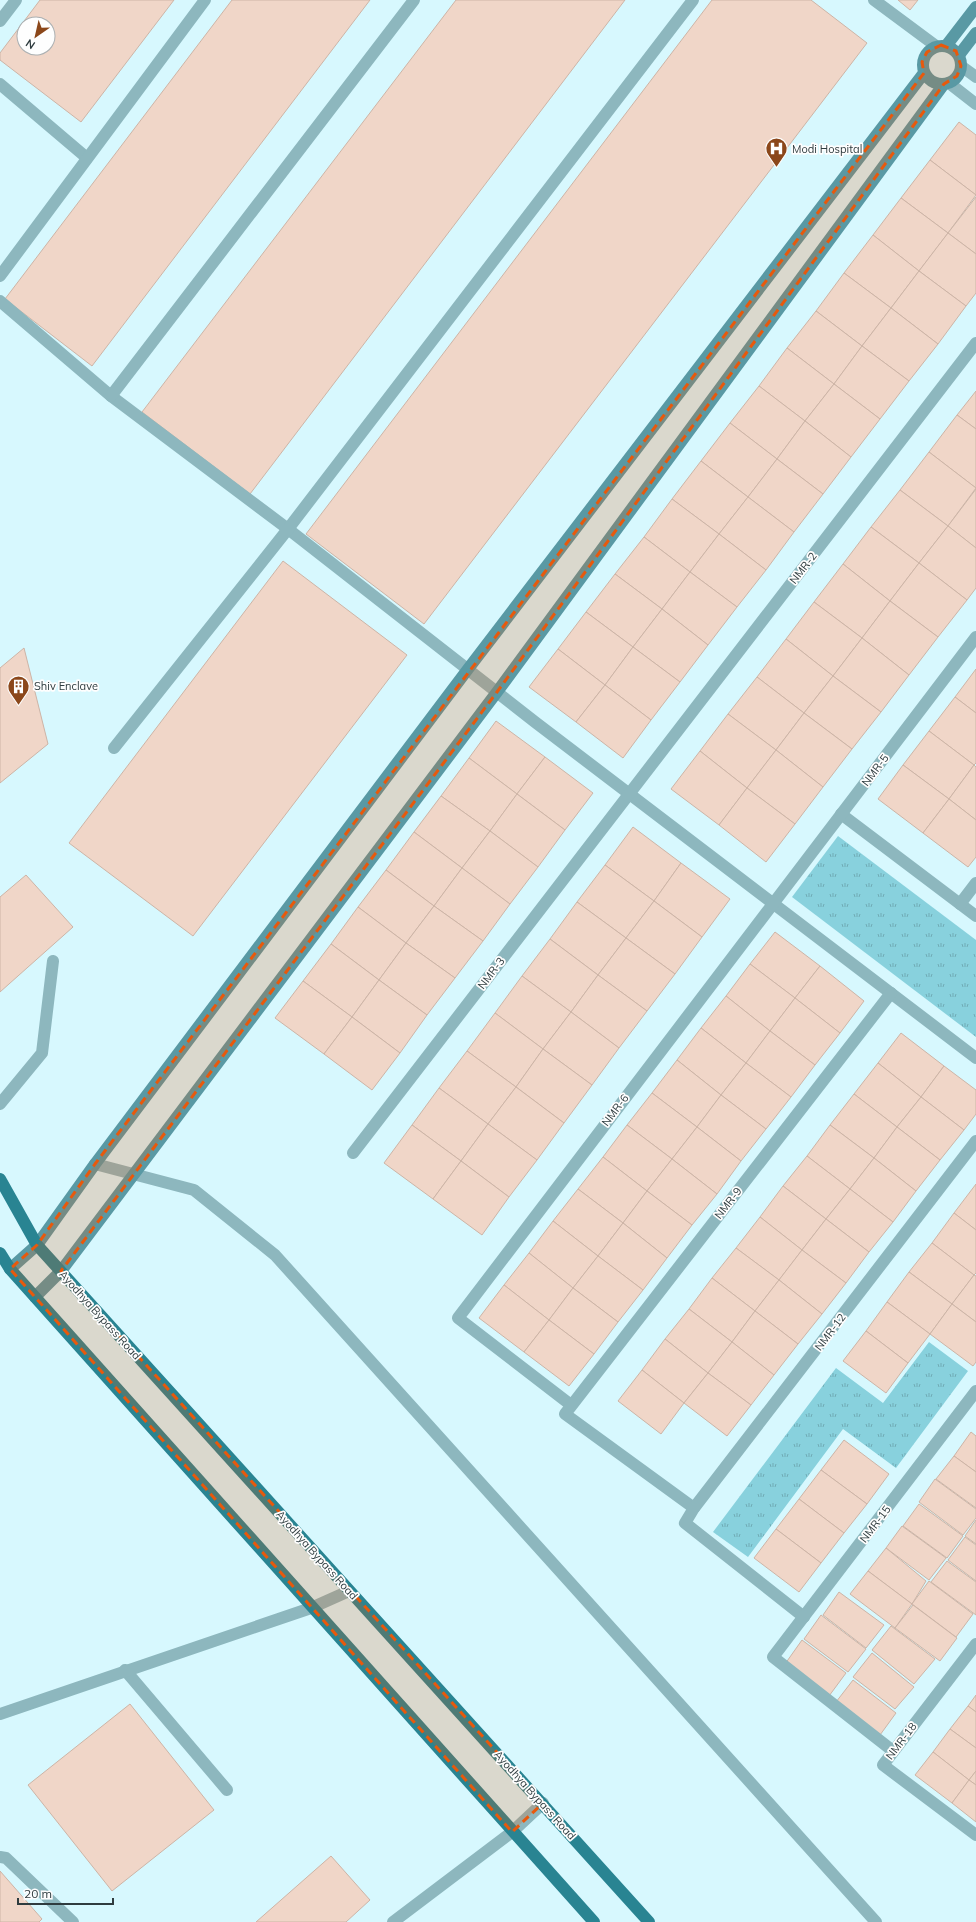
<svg xmlns="http://www.w3.org/2000/svg" width="976" height="1922" viewBox="0 0 976 1922" font-family="Mulish,sans-serif">
<defs>
<pattern id="park-tufts" width="24" height="20" patternUnits="userSpaceOnUse"><rect width="24" height="20" fill="#88d1dd"/><path d="M3 7l-1-3M5 7V3M7 7l1-3M15 17l-1-3M17 17v-4M19 17l1-3" fill="none" stroke="#70abb5"/></pattern>
</defs>
<rect width="100%" height="100%" fill="#d7f8fe"/>
<g fill="url(#park-tufts)">
<polygon points="838,836 976,940 976,1037 792,897"/>
<polygon points="929,1342 968,1371 896,1468 843,1429 748,1557 713,1532 836,1368 883,1403"/>
</g>
<g fill="#f0d6c8" stroke="#cdb4a6" fill-rule="evenodd">
<path d="M40,0H174L81,122L0,60V53ZM24,24H48V48H24Z"/>
<polygon points="232,0 370,0 92,366 5,299"/>
<polygon points="456,0 625,0 250,494 142,412"/>
<polygon points="712,0 811,0 867,43 424,624 306,534"/>
<polygon points="898,0 918,0 910,10"/>
<polygon points="959,122 976,135 976,195 930,160"/>
<polygon points="930,160 976,195 948,233 901,198"/>
<polygon points="976,197 976,254 948,233"/>
<polygon points="901,198 948,233 919,271 873,235"/>
<polygon points="948,233 976,254 976,293 966,306 919,271"/>
<polygon points="873,235 919,271 891,308 844,273"/>
<polygon points="919,271 966,306 938,344 891,308"/>
<polygon points="844,273 891,308 862,346 816,311"/>
<polygon points="891,308 938,344 909,381 862,346"/>
<polygon points="816,311 862,346 834,384 787,348"/>
<polygon points="862,346 909,381 880,419 834,384"/>
<polygon points="787,348 834,384 805,421 759,386"/>
<polygon points="834,384 880,419 851,457 805,421"/>
<polygon points="759,386 805,421 777,459 730,423"/>
<polygon points="976,391 976,429 957,415"/>
<polygon points="957,415 976,429 976,488 929,452"/>
<polygon points="805,421 851,457 823,494 777,459"/>
<polygon points="730,423 777,459 748,497 701,461"/>
<polygon points="929,452 976,488 948,526 900,490"/>
<polygon points="777,459 823,494 794,532 748,497"/>
<polygon points="701,461 748,497 719,534 672,499"/>
<polygon points="976,489 976,548 948,526"/>
<polygon points="900,490 948,526 919,563 871,527"/>
<polygon points="748,497 794,532 766,570 719,534"/>
<polygon points="672,499 719,534 690,572 644,537"/>
<polygon points="948,526 976,548 976,588 967,600 919,563"/>
<polygon points="871,527 919,563 890,601 843,564"/>
<polygon points="719,534 766,570 737,607 690,572"/>
<polygon points="644,537 690,572 662,609 615,574"/>
<polygon points="283,561 407,655 193,936 69,843"/>
<polygon points="919,563 967,600 938,637 890,601"/>
<polygon points="843,564 890,601 862,638 814,602"/>
<polygon points="690,572 737,607 708,645 662,609"/>
<polygon points="615,574 662,609 633,647 586,612"/>
<polygon points="890,601 938,637 909,675 862,638"/>
<polygon points="814,602 862,638 833,676 786,639"/>
<polygon points="662,609 708,645 680,682 633,647"/>
<polygon points="586,612 633,647 605,685 558,649"/>
<polygon points="862,638 909,675 881,712 833,676"/>
<polygon points="786,639 833,676 804,713 757,677"/>
<polygon points="633,647 680,682 651,720 605,685"/>
<polygon points="24,648 48,744 0,783 0,668"/>
<polygon points="558,649 605,685 576,722 529,687"/>
<polygon points="976,669 976,713 955,697"/>
<polygon points="833,676 881,712 852,749 804,713"/>
<polygon points="757,677 804,713 776,750 728,714"/>
<polygon points="605,685 651,720 623,758 576,722"/>
<polygon points="955,697 976,713 976,763 974,765 929,731"/>
<polygon points="804,713 852,749 823,787 776,750"/>
<polygon points="728,714 776,750 747,788 700,751"/>
<polygon points="496,721 545,757 517,794 469,758"/>
<polygon points="929,731 974,765 949,799 903,765"/>
<polygon points="776,750 823,787 795,824 747,788"/>
<polygon points="700,751 747,788 719,825 671,789"/>
<polygon points="545,757 593,793 565,830 517,794"/>
<polygon points="469,758 517,794 490,831 441,796"/>
<polygon points="903,765 949,799 923,833 878,799"/>
<polygon points="974,765 976,767 976,820 949,799"/>
<polygon points="747,788 795,824 766,862 719,825"/>
<polygon points="517,794 565,830 538,867 490,831"/>
<polygon points="441,796 490,831 462,868 414,832"/>
<polygon points="949,799 976,820 976,857 968,867 923,833"/>
<polygon points="633,827 681,863 654,901 605,865"/>
<polygon points="490,831 538,867 510,904 462,868"/>
<polygon points="414,832 462,868 434,906 386,870"/>
<polygon points="681,863 730,899 702,937 654,901"/>
<polygon points="605,865 654,901 626,938 577,902"/>
<polygon points="462,868 510,904 483,941 434,906"/>
<polygon points="386,870 434,906 406,943 358,907"/>
<polygon points="26,875 73,927 0,992 0,897"/>
<polygon points="654,901 702,937 675,974 626,938"/>
<polygon points="577,902 626,938 598,975 550,939"/>
<polygon points="434,906 483,941 455,978 406,943"/>
<polygon points="358,907 406,943 379,980 331,944"/>
<polygon points="775,932 820,966 795,998 750,964"/>
<polygon points="626,938 675,974 647,1011 598,975"/>
<polygon points="550,939 598,975 571,1012 522,976"/>
<polygon points="406,943 455,978 427,1015 379,980"/>
<polygon points="331,944 379,980 352,1017 303,981"/>
<polygon points="750,964 795,998 770,1031 726,996"/>
<polygon points="820,966 864,1001 840,1033 795,998"/>
<polygon points="598,975 647,1011 619,1048 571,1012"/>
<polygon points="522,976 571,1012 543,1049 495,1013"/>
<polygon points="379,980 427,1015 400,1053 352,1017"/>
<polygon points="303,981 352,1017 324,1054 275,1018"/>
<polygon points="726,996 770,1031 746,1063 701,1028"/>
<polygon points="795,998 840,1033 815,1065 770,1031"/>
<polygon points="571,1012 619,1048 592,1085 543,1049"/>
<polygon points="495,1013 543,1049 516,1087 467,1051"/>
<polygon points="352,1017 400,1053 372,1090 324,1054"/>
<polygon points="701,1028 746,1063 721,1095 677,1060"/>
<polygon points="770,1031 815,1065 791,1097 746,1063"/>
<polygon points="901,1033 944,1066 921,1097 878,1063"/>
<polygon points="543,1049 592,1085 564,1123 516,1087"/>
<polygon points="467,1051 516,1087 488,1124 439,1088"/>
<polygon points="677,1060 721,1095 697,1127 652,1093"/>
<polygon points="746,1063 791,1097 766,1129 721,1095"/>
<polygon points="878,1063 921,1097 897,1127 854,1094"/>
<polygon points="944,1066 976,1090 976,1114 964,1130 921,1097"/>
<polygon points="516,1087 564,1123 537,1160 488,1124"/>
<polygon points="439,1088 488,1124 461,1161 412,1125"/>
<polygon points="652,1093 697,1127 672,1159 627,1125"/>
<polygon points="854,1094 897,1127 874,1158 830,1125"/>
<polygon points="721,1095 766,1129 741,1161 697,1127"/>
<polygon points="921,1097 964,1130 940,1160 897,1127"/>
<polygon points="488,1124 537,1160 509,1197 461,1161"/>
<polygon points="412,1125 461,1161 433,1199 384,1163"/>
<polygon points="627,1125 672,1159 647,1191 603,1157"/>
<polygon points="830,1125 874,1158 850,1189 807,1156"/>
<polygon points="697,1127 741,1161 717,1194 672,1159"/>
<polygon points="897,1127 940,1160 916,1191 874,1158"/>
<polygon points="807,1156 850,1189 826,1219 783,1186"/>
<polygon points="603,1157 647,1191 623,1223 578,1189"/>
<polygon points="874,1158 916,1191 893,1222 850,1189"/>
<polygon points="672,1159 717,1194 692,1225 647,1191"/>
<polygon points="461,1161 509,1197 482,1235 433,1199"/>
<polygon points="976,1184 976,1230 954,1213"/>
<polygon points="783,1186 826,1219 802,1250 760,1217"/>
<polygon points="578,1189 623,1223 598,1256 553,1221"/>
<polygon points="850,1189 893,1222 869,1252 826,1219"/>
<polygon points="647,1191 692,1225 667,1258 623,1223"/>
<polygon points="954,1213 976,1230 976,1273 974,1275 932,1243"/>
<polygon points="760,1217 802,1250 779,1280 736,1248"/>
<polygon points="826,1219 869,1252 846,1283 802,1250"/>
<polygon points="553,1221 598,1256 573,1288 529,1253"/>
<polygon points="623,1223 667,1258 643,1290 598,1256"/>
<polygon points="932,1243 974,1275 952,1304 909,1272"/>
<polygon points="736,1248 779,1280 755,1311 712,1278"/>
<polygon points="802,1250 846,1283 822,1314 779,1280"/>
<polygon points="529,1253 573,1288 549,1320 504,1285"/>
<polygon points="598,1256 643,1290 618,1322 573,1288"/>
<polygon points="909,1272 952,1304 930,1334 887,1302"/>
<polygon points="974,1275 976,1276 976,1322 952,1304"/>
<polygon points="712,1278 755,1311 732,1342 689,1309"/>
<polygon points="779,1280 822,1314 798,1344 755,1311"/>
<polygon points="504,1285 549,1320 524,1352 479,1318"/>
<polygon points="573,1288 618,1322 594,1354 549,1320"/>
<polygon points="887,1302 930,1334 908,1363 866,1331"/>
<polygon points="952,1304 976,1322 976,1362 973,1366 930,1334"/>
<polygon points="689,1309 732,1342 708,1373 665,1339"/>
<polygon points="755,1311 798,1344 774,1375 732,1342"/>
<polygon points="549,1320 594,1354 569,1386 524,1352"/>
<polygon points="866,1331 908,1363 886,1393 843,1361"/>
<polygon points="665,1339 708,1373 684,1403 642,1370"/>
<polygon points="732,1342 774,1375 751,1405 708,1373"/>
<polygon points="642,1370 684,1403 661,1434 618,1401"/>
<polygon points="708,1373 751,1405 727,1436 684,1403"/>
<polygon points="971,1432 976,1436 976,1472 954,1456"/>
<polygon points="844,1440 889,1474 867,1504 821,1470"/>
<polygon points="954,1456 976,1472 976,1508 936,1479"/>
<polygon points="821,1470 867,1504 844,1533 799,1499"/>
<polygon points="935,1479 976,1509 976,1518 963,1535 919,1502"/>
<polygon points="799,1499 844,1533 821,1563 776,1529"/>
<polygon points="919,1504 963,1536 947,1558 903,1526"/>
<polygon points="976,1520 976,1544 965,1536"/>
<polygon points="902,1526 946,1558 929,1580 886,1548"/>
<polygon points="776,1529 821,1563 799,1592 754,1558"/>
<polygon points="965,1537 976,1545 976,1581 948,1560"/>
<polygon points="886,1548 926,1581 912,1604 868,1571"/>
<polygon points="947,1561 976,1582 976,1615 931,1582"/>
<polygon points="868,1571 912,1604 895,1628 850,1594"/>
<polygon points="929,1581 973,1614 956,1637 912,1604"/>
<polygon points="839,1592 884,1625 866,1648 823,1615"/>
<polygon points="913,1605 957,1638 940,1661 895,1628"/>
<polygon points="821,1615 866,1649 848,1672 804,1639"/>
<polygon points="891,1626 935,1659 914,1684 872,1650"/>
<polygon points="802,1640 846,1673 829,1696 785,1664"/>
<polygon points="872,1653 914,1687 895,1709 853,1677"/>
<polygon points="853,1680 896,1713 880,1735 836,1702"/>
<polygon points="976,1695 976,1712 968,1706"/>
<polygon points="130,1704 214,1810 112,1891 28,1785"/>
<polygon points="968,1706 976,1712 976,1748 950,1729"/>
<polygon points="950,1729 976,1748 976,1771 969,1780 933,1752"/>
<polygon points="933,1752 969,1780 952,1803 915,1775"/>
<polygon points="976,1771 976,1785 969,1780"/>
<polygon points="969,1780 976,1785 976,1822 952,1803"/>
<polygon points="331,1856 370,1900 346,1922 256,1922"/>
<polygon points="0,1871 42,1919 39,1922 0,1922"/>
</g>
<g fill="none" stroke-linecap="round" stroke-linejoin="round">
<polyline stroke="#8db7be" stroke-width="12" points="0,1104 42,1053 53,961"/>
<g stroke="#8db7be" stroke-width="12">
<polyline points="874,0 936,46"/>
<polyline points="0,21 16,0"/>
<polyline points="961,66 976,77"/>
<polyline points="949,83 976,104"/>
<polyline points="0,84 87,158"/>
<polyline points="0,276 205,0"/>
<polyline points="0,301 111,396 288,529 535,722 976,1058"/>
<polyline points="111,396 414,0"/>
<polyline points="114,748 288,529 693,0"/>
<polyline points="841,814 976,916"/>
<polyline points="960,904 976,883"/>
<polyline points="353,1153 976,343"/>
<polyline points="95,1164 194,1190 275,1255 876,1922"/>
<polyline points="571,1405 458,1318 976,637"/>
<polyline points="694,1508 565,1414 891,993"/>
<polyline points="804,1617 685,1523 694,1508 976,1141"/>
<polyline points="976,1644 883,1765 976,1835"/>
<polyline points="125,1670 227,1790"/>
<polyline points="0,1714 311,1608 349,1591"/>
<polyline points="893,1751 773,1657 976,1391"/>
<polyline points="0,1857 6,1858 73,1922"/>
<polyline points="393,1922 512,1832 543,1803"/>
</g>
<g stroke="#5999a4" stroke-width="12">
<circle cx="942" cy="65" r="19"/>
<polyline points="946,46 976,7"/>
<polyline points="959,55 976,33"/>
<polyline points="10,1269 37,1245 95,1164 468,669 924,73"/>
<polyline points="35,1297 61,1271 497,692 944,84"/>
</g>
<g stroke="#298492" stroke-width="12">
<polyline points="0,1179 37,1245 649,1922"/>
<polyline points="0,1253 10,1269 35,1297 594,1922"/>
</g>
</g>
<path fill="#e8590c" fill-opacity="0.2" stroke="#e8590c" stroke-width="3" stroke-dasharray="8 5" stroke-linejoin="round" d="M941,45L956,51L961,66L957,76L944,84L497,692L61,1271L543,1803L512,1832L10,1269L37,1245L95,1164L924,73L922,62L927,52Z"/>
<defs>
<symbol id="hospital-pin" viewBox="-11 -11 22 30"><path d="M0 17L-7.5 6A9.5 9.5 0 1 1 7.5 6Z" fill="#8b471a" stroke="#fefefe"/><path d="M-5-5h3v3.5h4V-5h3V5h-3V1.5h-4V5h-3Z" fill="#fff"/></symbol>
<symbol id="building-pin" viewBox="-11 -11 22 30"><path d="M0 17L-7.5 6A9.5 9.5 0 1 1 7.5 6Z" fill="#8b471a" stroke="#fefefe"/><path d="M-4-6H4V6H1V3H-1V6H-4ZM-2.5-4.3h1.7v1.8h-1.7ZM.8-4.3h1.7v1.8H.8ZM-2.5-1h1.7V.8h-1.7ZM.8-1h1.7V.8H.8Z" fill="#fff"/></symbol>
</defs>
<g fill-rule="evenodd">
<use href="#hospital-pin" x="764" y="136" width="25" height="34"/>
<use href="#building-pin" x="6" y="674" width="25" height="34"/>
</g>
<g text-anchor="middle" dominant-baseline="central" stroke-width="3.5" stroke-linejoin="round" paint-order="stroke">
<g font-size="11" fill="#2f3c3f" stroke="#fefefe" text-anchor="start">
<text x="792" y="149">Modi Hospital</text>
<text x="34" y="686">Shiv Enclave</text>
</g>
<g font-size="11" fill="#2f3c3f" stroke="#fefefe">
<text transform="translate(803 568) rotate(-52)">NMR-2</text>
<text transform="translate(875 770) rotate(-53)">NMR-5</text>
<text transform="translate(491 973) rotate(-53)">NMR-3</text>
<text transform="translate(615 1110) rotate(-53)">NMR-6</text>
<text transform="translate(728 1203) rotate(-52)">NMR-9</text>
<text transform="translate(100 1315) rotate(48)">Ayodhya Bypass Road</text>
<text transform="translate(830 1332) rotate(-53)">NMR-12</text>
<text transform="translate(875 1524) rotate(-53)">NMR-15</text>
<text transform="translate(317 1555) rotate(48)">Ayodhya Bypass Road</text>
<text transform="translate(901 1741) rotate(-53)">NMR-18</text>
<text transform="translate(535 1795) rotate(48)">Ayodhya Bypass Road</text>
</g>
</g>
<g transform="translate(36 36) rotate(214)"><circle r="19" fill="#fefefe" stroke="#abb0b2"/>
<path d="M0-3L7 15L0 10L-7 15Z" fill="#8b471a"/>
<text y="-6" font-size="11" font-weight="bold" text-anchor="middle" fill="#2f3c3f">N</text>
</g>
<path d="M18 1898v6h95v-6" fill="none" stroke="#2f3c3f" stroke-width="2"/>
<text x="24" y="1898" font-size="12" fill="#2f3c3f" stroke="#fefefe" stroke-width="3" paint-order="stroke">20 m</text>
</svg>
